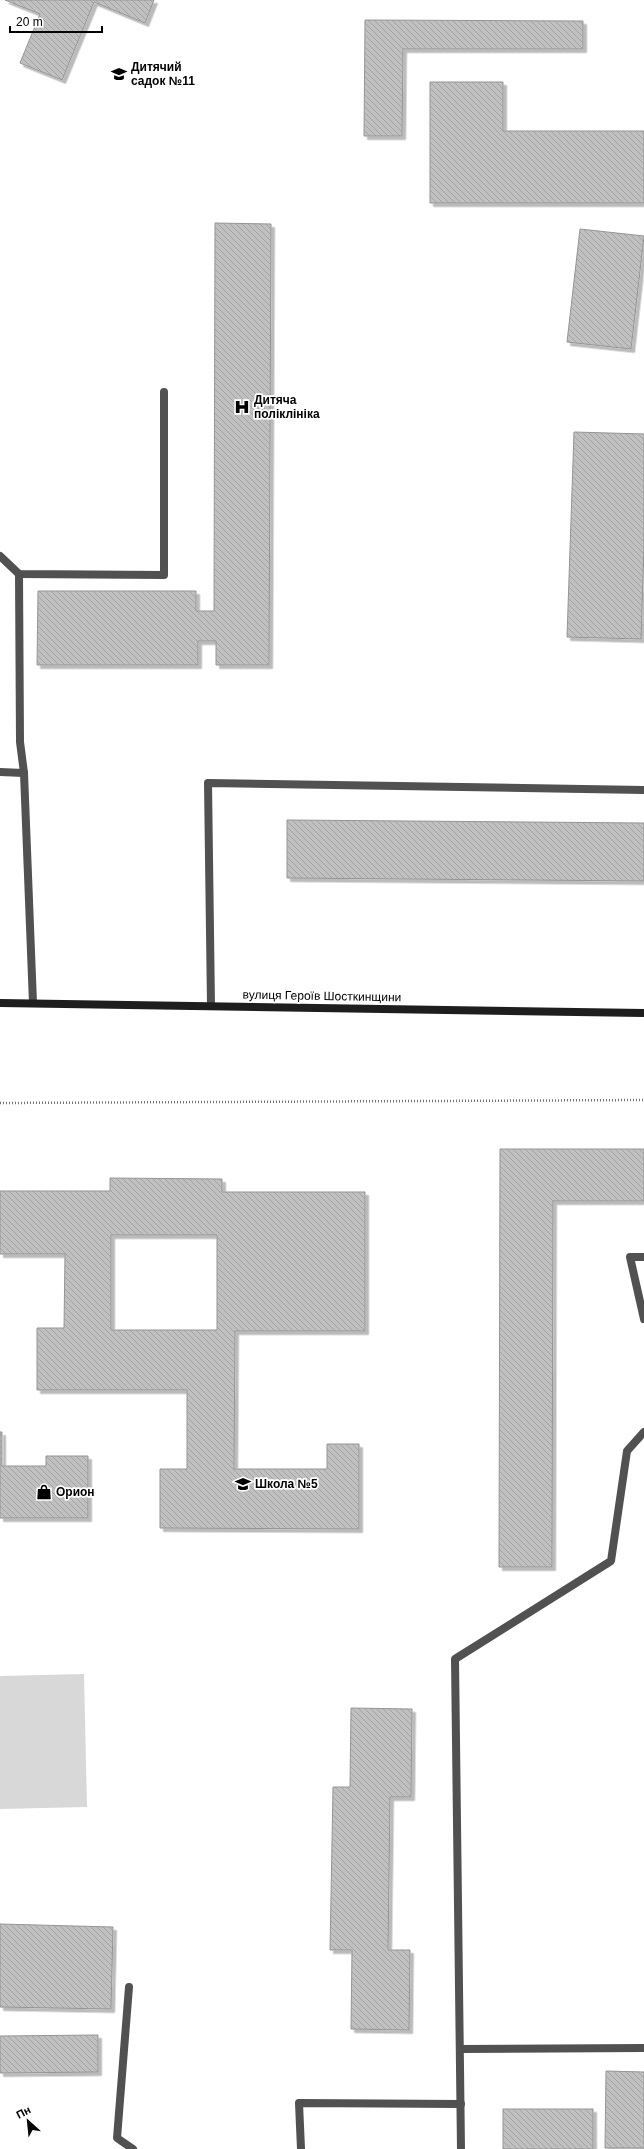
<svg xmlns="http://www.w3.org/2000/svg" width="644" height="2149" viewBox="0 0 644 2149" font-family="Helvetica,sans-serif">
<defs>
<pattern id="building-back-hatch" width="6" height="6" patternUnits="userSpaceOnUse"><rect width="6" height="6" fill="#c0c0c0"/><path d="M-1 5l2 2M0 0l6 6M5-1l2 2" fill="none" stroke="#a3a3a3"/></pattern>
<filter id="shadow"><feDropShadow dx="3.5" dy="3.5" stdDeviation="0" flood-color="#0004"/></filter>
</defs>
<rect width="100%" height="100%" fill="#fff"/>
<polygon fill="#d8d8d8" points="84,1674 87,1807 0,1809 0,1676"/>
<g fill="url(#building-back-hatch)" stroke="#959595" fill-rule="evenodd" filter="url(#shadow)">
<polygon points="5,0 154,0 145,23 94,2 62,80 20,63 40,14"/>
<polygon points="365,20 583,21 583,49 403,49 402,136 364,136"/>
<polygon points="430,82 503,82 503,131 644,131 644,203 430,203"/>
<polygon points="215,223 271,224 269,665 216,665 216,641 198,641 198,665 37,665 38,591 196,591 196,611 214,611"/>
<polygon points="580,229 644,236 631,349 567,342"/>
<polygon points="574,432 644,434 644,547 641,639 567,637"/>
<polygon points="287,820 644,823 644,881 287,878"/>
<polygon points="500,1149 644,1149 644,1201 553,1201 552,1567 499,1567"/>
<path d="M110,1178L222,1179V1192H365V1331H235L234,1469H327V1444H359V1529L160,1528V1469H187V1390H37V1328H64L65,1254H0V1191H110ZM111,1235H217V1330H111Z"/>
<polygon points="0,1432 2,1432 2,1466 46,1466 46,1456 88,1456 88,1518 0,1518"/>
<polygon points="351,1708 412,1709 411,1797 390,1797 388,1950 410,1950 409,2030 351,2029 352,1950 330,1950 333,1787 350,1787"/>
<polygon points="0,1924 113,1927 111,2009 0,2007"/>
<polygon points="98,2035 98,2072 0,2073 0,2036"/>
<polygon points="606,2071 644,2072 644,2148 605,2148"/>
<rect x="503" y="2109" width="90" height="40"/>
</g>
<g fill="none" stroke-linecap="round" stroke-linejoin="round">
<polyline stroke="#737373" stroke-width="2.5" stroke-dasharray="1 2" stroke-linecap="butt" points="0,1103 644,1100"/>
<g stroke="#515151" stroke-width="8">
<polyline points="0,556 19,574 164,575 164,392"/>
<polyline points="19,574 20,742 24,773 33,1003"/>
<polyline points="0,772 24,773"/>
<polyline points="211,1006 208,783 644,790"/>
<polyline points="644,1257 630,1257 644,1319"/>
<polyline points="129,1987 117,2138 133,2149"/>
<polyline points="460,2049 644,2048"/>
<polyline points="301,2149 299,2103 461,2104"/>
<polyline points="461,2149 455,1659 611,1561 627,1451 644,1432"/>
</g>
<polyline stroke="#1e1e1e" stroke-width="8" points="0,1003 644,1013"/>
</g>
<defs>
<symbol id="school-bare" viewBox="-9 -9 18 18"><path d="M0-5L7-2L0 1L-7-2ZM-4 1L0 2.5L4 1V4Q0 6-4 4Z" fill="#000" stroke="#fff" stroke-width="2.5" paint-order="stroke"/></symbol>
<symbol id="hospital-bare" viewBox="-9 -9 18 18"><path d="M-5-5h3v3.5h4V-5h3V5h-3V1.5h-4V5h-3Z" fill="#000" stroke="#fff" stroke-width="2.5" paint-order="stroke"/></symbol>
<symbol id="shop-bare" viewBox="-9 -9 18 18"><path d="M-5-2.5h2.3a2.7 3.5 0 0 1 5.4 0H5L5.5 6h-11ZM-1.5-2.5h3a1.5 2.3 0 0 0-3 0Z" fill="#000" stroke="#fff" stroke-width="2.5" paint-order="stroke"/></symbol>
</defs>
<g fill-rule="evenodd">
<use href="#school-bare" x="108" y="63" width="22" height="22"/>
<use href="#hospital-bare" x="231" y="396" width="22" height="22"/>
<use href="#school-bare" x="232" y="1473" width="22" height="22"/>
<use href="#shop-bare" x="33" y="1481" width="22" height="22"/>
</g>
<g text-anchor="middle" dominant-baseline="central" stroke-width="3.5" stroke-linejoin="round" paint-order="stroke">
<g font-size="12" font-weight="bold" fill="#000" stroke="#fff" text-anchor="start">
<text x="131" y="67">Дитячий<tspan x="131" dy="14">садок №11</tspan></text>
<text x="254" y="400">Дитяча<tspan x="254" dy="14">поліклініка</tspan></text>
<text x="255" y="1484">Школа №5</text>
<text x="56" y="1492">Орион</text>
</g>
<g font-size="12" fill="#000" stroke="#fff">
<text transform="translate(322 996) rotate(1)">вулиця Героїв Шосткинщини</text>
</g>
</g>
<g transform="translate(28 2121) rotate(333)" stroke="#ffffff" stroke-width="3" paint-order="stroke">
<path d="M0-3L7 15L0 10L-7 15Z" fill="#000000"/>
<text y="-6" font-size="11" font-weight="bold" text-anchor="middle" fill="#000000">Пн</text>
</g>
<path d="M10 26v6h92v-6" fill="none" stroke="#000000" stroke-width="2"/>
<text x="16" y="26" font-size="12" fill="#000000" stroke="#ffffff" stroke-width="3" paint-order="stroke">20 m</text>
</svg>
